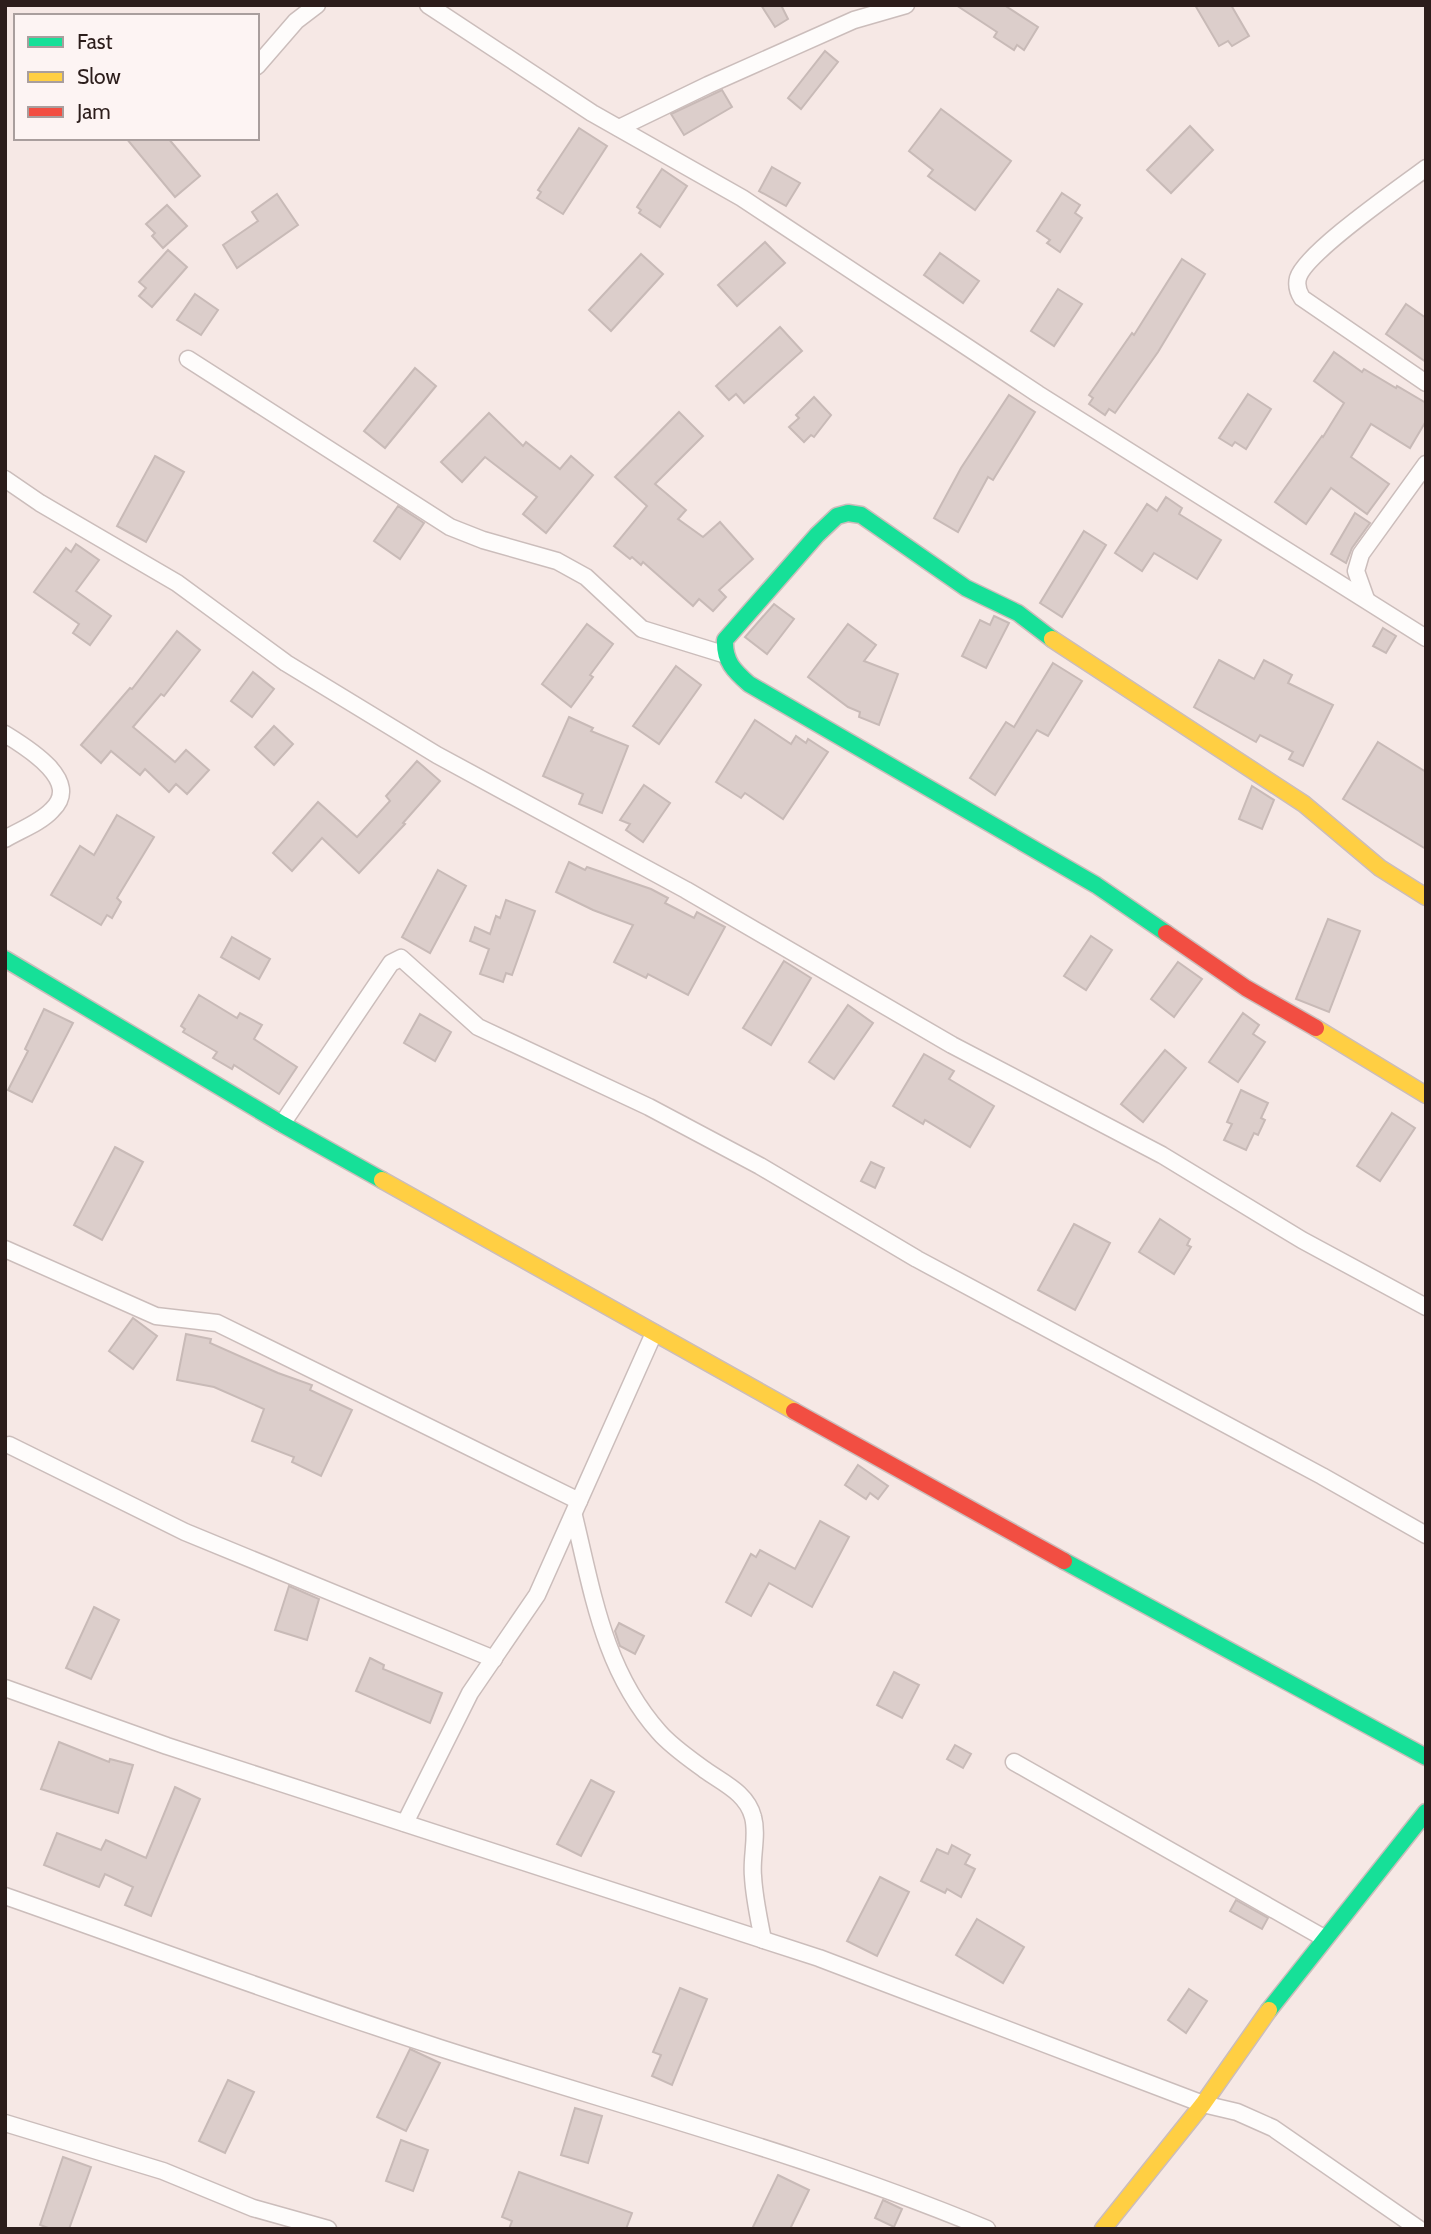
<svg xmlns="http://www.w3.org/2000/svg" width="1431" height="2234" viewBox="0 0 1431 2234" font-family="Cabin,sans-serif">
<rect width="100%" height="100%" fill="#f6e8e5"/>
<g fill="#dccecb" stroke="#c8bab7" stroke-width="2">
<polygon points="761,5 781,5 788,19 775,27"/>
<polygon points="956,5 1004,5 1038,27 1024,50 1017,45 1014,50 994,37 997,32"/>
<polygon points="1195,5 1231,5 1249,36 1232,46 1228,41 1219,46"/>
<polygon points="825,51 838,62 801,109 788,98"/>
<polygon points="722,90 732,107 684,135 671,114"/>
<polygon points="941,109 1011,161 975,210 928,176 933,170 909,151"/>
<polygon points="1190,126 1213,150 1171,193 1147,170"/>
<polygon points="579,128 607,146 563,214 537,198 541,192 538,190"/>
<polygon points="126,138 168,138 200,176 175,197"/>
<polygon points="772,167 800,183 786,206 759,191"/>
<polygon points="662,169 687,186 660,227 639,213 641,210 637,207"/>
<polygon points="1062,193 1080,205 1075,213 1082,218 1060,252 1047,243 1050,240 1037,231"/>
<polygon points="277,194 298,225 237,268 223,245 258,221 252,212"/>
<polygon points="167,205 187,226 163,248 152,236 155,233 146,224"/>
<polygon points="765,242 785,263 737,306 718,285"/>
<polygon points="168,250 187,267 152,307 139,296 146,288 139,282"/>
<polygon points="940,253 979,281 963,303 924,275"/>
<polygon points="641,254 663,274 611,331 589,310"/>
<polygon points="1182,259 1205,274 1158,352 1115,413 1109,409 1105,415 1089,404 1093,398 1089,395 1132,333 1134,335"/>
<polygon points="1058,289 1082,304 1054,346 1031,331"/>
<polygon points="195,294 218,310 201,335 177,320"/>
<polygon points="1406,304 1426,318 1426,362 1386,334"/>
<polygon points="780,327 802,351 744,403 736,394 729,400 716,386"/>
<polygon points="1334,352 1362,372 1364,369 1396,388 1397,386 1426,403 1426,421 1410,448 1371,424 1351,457 1389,484 1367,514 1331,488 1306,524 1275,502 1322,436 1323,437 1344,403 1314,381"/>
<polygon points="415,368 436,386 385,448 364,431"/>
<polygon points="1248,394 1271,409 1246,449 1235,442 1232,446 1219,438"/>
<polygon points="1009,395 1035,412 993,480 988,477 958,532 934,518 961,468"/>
<polygon points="814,397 831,415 814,437 811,435 804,442 789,427 799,418 796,415"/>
<polygon points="679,412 703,436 655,484 686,510 678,519 703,537 720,522 753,559 719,590 726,597 713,611 699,599 693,606 643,562 641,565 632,557 630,559 614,546 647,506 615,477"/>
<polygon points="489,413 523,446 526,442 560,469 571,456 593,475 546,533 523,514 537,497 485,457 462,482 441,462"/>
<polygon points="155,456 184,472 146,542 117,526"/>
<polygon points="1166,497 1182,508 1179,514 1221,540 1197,579 1154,553 1142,571 1115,553 1147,504 1157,511"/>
<polygon points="398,506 424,523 400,559 374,541"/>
<polygon points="1355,513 1370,523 1352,548 1346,563 1331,554"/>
<polygon points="1084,531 1106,545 1062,617 1040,603"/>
<polygon points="76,544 99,560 76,591 111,616 90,645 73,633 79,624 34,592 66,548 71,552"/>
<polygon points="774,604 794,619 767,654 745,637"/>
<polygon points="994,616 1009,623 986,668 962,656 980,620 990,625"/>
<polygon points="587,624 613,644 590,675 593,677 571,707 542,684"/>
<polygon points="848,624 876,645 864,661 898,674 879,725 859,717 860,712 848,707 808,677"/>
<polygon points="1383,628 1396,636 1386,653 1373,646"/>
<polygon points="177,631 200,650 164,696 161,694 133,727 175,762 186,750 209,770 187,794 176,784 169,792 145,769 140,775 111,751 101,763 81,745 130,688 132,689"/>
<polygon points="1219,660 1254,679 1264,660 1292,675 1288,683 1333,705 1303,766 1289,759 1293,752 1260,735 1256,742 1194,707"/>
<polygon points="1053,663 1082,681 1048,736 1037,730 995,795 970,778 1006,722 1014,727"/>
<polygon points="676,666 701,685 659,744 633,726"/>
<polygon points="253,672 274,689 252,717 231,701"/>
<polygon points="569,717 593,728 591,731 628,746 602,813 579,804 583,794 543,776"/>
<polygon points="755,720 791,744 796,736 806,743 808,739 828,752 783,819 745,793 741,798 716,782"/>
<polygon points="274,726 293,744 274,765 255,747"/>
<polygon points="1378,742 1426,772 1426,849 1343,799"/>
<polygon points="417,761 440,781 403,823 405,824 359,873 322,838 292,871 273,853 318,802 357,837 390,801 386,796"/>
<polygon points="644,785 670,803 643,842 626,830 630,824 620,820"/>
<polygon points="1252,786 1274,800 1262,829 1239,819"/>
<polygon points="117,815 154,837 117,898 121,902 112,918 107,915 101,925 51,895 80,846 94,855"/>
<polygon points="569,862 585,870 587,867 651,889 668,898 665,903 694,918 697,912 725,927 688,995 648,974 646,978 614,962 633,925 593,910 556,892"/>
<polygon points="438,870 466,886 430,953 402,937"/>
<polygon points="506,900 535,911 512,975 506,973 503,982 480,974 489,949 470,941 475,927 490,934 496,916 500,918"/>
<polygon points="1328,919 1360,931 1329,1012 1296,999"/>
<polygon points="1091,936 1112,950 1086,990 1064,976"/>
<polygon points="232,937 270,959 259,979 221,957"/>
<polygon points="784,961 811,978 771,1045 743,1028"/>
<polygon points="1178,962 1202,979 1174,1017 1151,999"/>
<polygon points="199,995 237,1018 240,1013 262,1025 254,1039 297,1067 279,1094 234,1065 232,1069 213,1058 217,1052 183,1032 185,1029 181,1026"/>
<polygon points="848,1005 873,1023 834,1079 809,1062"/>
<polygon points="44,1009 73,1023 32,1102 8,1090 28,1051 25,1049"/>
<polygon points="1243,1013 1259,1025 1253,1034 1265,1042 1238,1082 1209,1062"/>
<polygon points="420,1014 451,1032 435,1061 404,1043"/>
<polygon points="1165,1050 1186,1068 1143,1122 1121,1104"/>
<polygon points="924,1054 954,1071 949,1079 994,1106 970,1147 925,1120 923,1124 893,1106"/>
<polygon points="1241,1090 1268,1103 1261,1118 1265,1120 1258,1135 1254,1133 1246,1150 1224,1140 1232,1124 1227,1122"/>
<polygon points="1392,1113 1415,1128 1380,1181 1357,1166"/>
<polygon points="115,1147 143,1162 102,1240 74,1225"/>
<polygon points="871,1162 884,1168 875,1188 861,1181"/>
<polygon points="1160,1219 1190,1239 1187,1245 1191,1247 1174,1274 1139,1252"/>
<polygon points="1074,1224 1110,1243 1075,1310 1038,1290"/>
<polygon points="133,1318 157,1336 133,1369 109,1351"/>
<polygon points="186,1334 211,1339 210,1343 278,1373 312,1385 310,1390 352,1410 321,1476 292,1462 294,1457 252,1441 264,1409 214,1387 177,1380"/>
<polygon points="858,1465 888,1486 878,1499 870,1493 866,1499 845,1485"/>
<polygon points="820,1521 849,1537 812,1607 769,1583 751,1616 726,1602 751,1554 756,1557 760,1550 795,1569"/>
<polygon points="289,1586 319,1599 307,1640 275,1630"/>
<polygon points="94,1607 119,1620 91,1679 66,1668"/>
<polygon points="619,1623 644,1636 635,1654 620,1646 615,1631"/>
<polygon points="370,1658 384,1665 383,1669 442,1693 430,1723 356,1691"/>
<polygon points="894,1672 919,1685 902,1718 877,1705"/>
<polygon points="59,1742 109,1762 110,1759 133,1765 118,1813 41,1789"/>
<polygon points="955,1745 971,1754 963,1768 947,1759"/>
<polygon points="591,1780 614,1792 581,1856 557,1844"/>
<polygon points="175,1787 200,1799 151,1916 125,1905 133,1887 105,1874 99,1887 44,1865 57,1833 101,1850 106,1840 146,1858"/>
<polygon points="952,1845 970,1855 965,1864 975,1869 961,1897 947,1889 945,1893 921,1881 937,1849 948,1854"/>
<polygon points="880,1877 909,1892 877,1956 847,1941"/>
<polygon points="1236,1900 1268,1918 1262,1929 1230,1911"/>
<polygon points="977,1919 1024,1947 1003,1983 956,1955"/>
<polygon points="680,1988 707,1999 672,2085 652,2076 661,2055 653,2052"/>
<polygon points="1189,1989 1207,2001 1186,2033 1168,2020"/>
<polygon points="410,2049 440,2063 406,2131 377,2117"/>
<polygon points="228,2080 254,2092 225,2153 199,2141"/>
<polygon points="575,2108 602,2116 588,2163 561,2155"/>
<polygon points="401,2140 428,2150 413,2191 386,2181"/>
<polygon points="63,2157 91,2167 69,2229 51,2229 40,2225"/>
<polygon points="519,2172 632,2213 626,2229 509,2229 512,2221 502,2217"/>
<polygon points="778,2175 809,2190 790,2229 752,2229"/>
<polygon points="883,2200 902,2209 894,2227 875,2218"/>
</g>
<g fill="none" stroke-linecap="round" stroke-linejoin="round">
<defs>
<g id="street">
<polyline points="428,5 592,113 742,198 1038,394 1426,638"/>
<polyline points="257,66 296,21 317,5"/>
<polyline points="619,128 708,85 854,20 906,5"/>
<path d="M1426,168C1401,187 1305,253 1298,278C1296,286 1298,292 1302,298L1426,383"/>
<polyline points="188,359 450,527 483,540 557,561 586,577 642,629 723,654"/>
<polyline points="5,479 40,503 177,583 286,663 437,755 686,890 952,1045 1162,1155 1302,1240 1426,1307"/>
<polyline points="1366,599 1356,571 1361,554 1426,464"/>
<path d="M5,734C26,747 83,781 52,810C40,823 20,830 5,839"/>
<polyline points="282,1124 391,963 401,958 478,1027 649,1107 760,1166 917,1259 1322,1476 1426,1535"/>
<polyline points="5,1249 156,1316 217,1323 579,1501"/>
<polyline points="9,1445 185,1532 494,1659"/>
<path d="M574,1516C593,1594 604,1670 659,1732C671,1746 690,1759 705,1770C723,1783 747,1793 753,1817C758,1835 751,1858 753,1876C754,1897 759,1919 763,1940"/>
<polyline points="5,1688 167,1746 819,1958 1203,2104 1237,2112 1273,2128 1419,2229"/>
<polyline points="1014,1762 1324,1938"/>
<polyline points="405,1823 470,1693 537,1595 654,1333"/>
<path d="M5,1896C150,1947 294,2001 440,2048C623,2107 810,2155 987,2229"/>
<polyline points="5,2123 163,2171 253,2208 328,2229"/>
</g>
<g id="fast">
<path d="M1052,639L1018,613L966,588L861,515L848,513L837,516L817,535L725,640C724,661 734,671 749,684L1096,885L1166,933"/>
<polyline points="5,959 282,1124 382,1180"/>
<polyline points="1064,1561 1426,1757"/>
<polyline points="1269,2010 1426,1812"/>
</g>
<g id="slow">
<polyline points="1052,639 1304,804 1380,868 1426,897"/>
<polyline points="1316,1028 1426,1095"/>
<polyline points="382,1180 794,1411"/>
<polyline points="1103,2229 1203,2104 1269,2010"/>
</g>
<g id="jam">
<polyline points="1166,933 1246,988 1316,1028"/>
<polyline points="794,1411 1064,1561"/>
</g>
</defs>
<use href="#street" stroke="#cbbdbb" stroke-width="19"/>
<use href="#fast" stroke="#cbbdbb" stroke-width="19"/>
<use href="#slow" stroke="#cbbdbb" stroke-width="19"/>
<use href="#jam" stroke="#cbbdbb" stroke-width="19"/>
<use href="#street" stroke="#fefcfb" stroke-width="16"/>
<use href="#fast" stroke="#16e098" stroke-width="16"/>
<use href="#slow" stroke="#ffcf43" stroke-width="16"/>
<use href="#jam" stroke="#f24e42" stroke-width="16"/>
</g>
<rect width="1431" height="2234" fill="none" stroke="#2c1d1b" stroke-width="14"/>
<rect x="14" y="14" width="245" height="126" fill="#fdf4f3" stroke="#a99e9d" stroke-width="2"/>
<rect x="28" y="37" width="35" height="10" fill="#16e098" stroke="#a99e9d" stroke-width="2"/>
<text x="77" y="49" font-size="21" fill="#2c1d1b">Fast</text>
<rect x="28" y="72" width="35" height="10" fill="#ffcf43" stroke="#a99e9d" stroke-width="2"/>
<text x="77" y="84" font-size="21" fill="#2c1d1b">Slow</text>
<rect x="28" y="107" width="35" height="10" fill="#f24e42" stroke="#a99e9d" stroke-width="2"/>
<text x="77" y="119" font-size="21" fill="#2c1d1b">Jam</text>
</svg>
